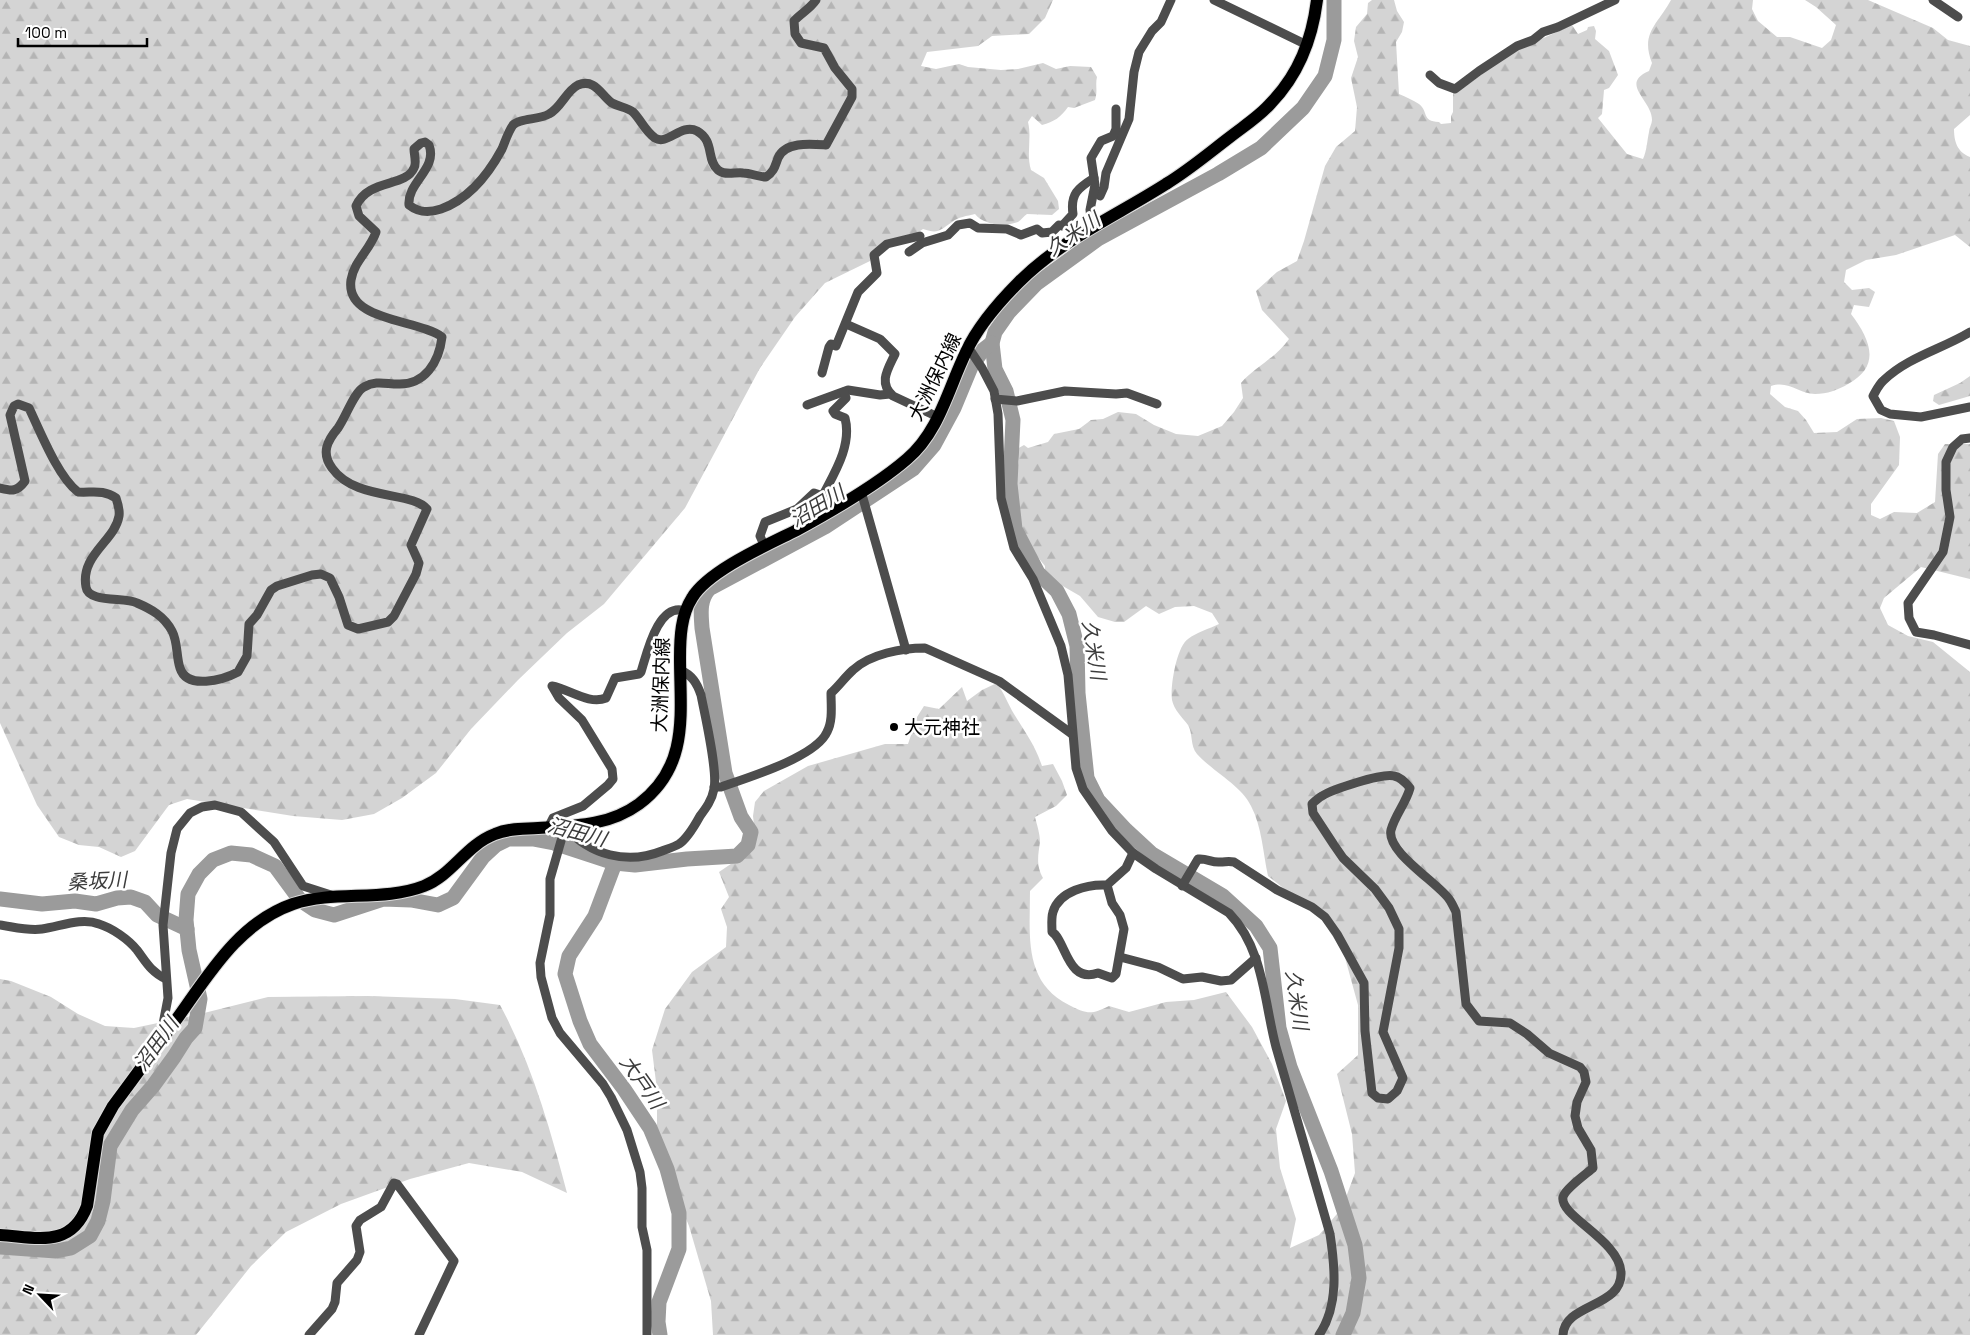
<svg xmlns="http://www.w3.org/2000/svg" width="1970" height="1335" viewBox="0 0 1970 1335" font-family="'Space Grotesk','Noto Sans JP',sans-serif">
<defs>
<pattern id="forest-firs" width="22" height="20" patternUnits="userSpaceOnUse" patternTransform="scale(1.25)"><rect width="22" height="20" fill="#d4d4d4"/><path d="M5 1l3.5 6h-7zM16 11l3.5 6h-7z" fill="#b4b4b4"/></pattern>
</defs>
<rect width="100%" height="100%" fill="#fff"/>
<g fill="url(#forest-firs)">
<path d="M0,0H1053L1045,18L1029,34L992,36L978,46L927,52L921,66L936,69L959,64L968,67L1001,70L1018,69L1043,63L1056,69L1070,66L1091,67L1097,77C1095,85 1098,91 1095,100L1074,108L1068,107C1061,117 1054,122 1042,125L1032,116L1028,122C1032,138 1026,154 1031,170L1044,178L1058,201L1059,209L1052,215L1027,214C1024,216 1021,220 1018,222C1005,227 983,225 975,214C967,216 958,217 952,222C939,231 938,234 923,229L914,235L874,250L870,261L825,283L795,317L760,368L685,508L604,604L567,633L518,680L471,729L436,773L402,798L374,814L342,820L293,816L187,799L169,805L135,851L121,857L99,847L79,845L59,837L37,805L0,723Z"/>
<path d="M1372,0H1394L1397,11L1404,22L1402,32L1396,42L1399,94C1406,97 1413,100 1419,104C1429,112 1421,121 1439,122L1441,124L1451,123V116L1453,112V93L1464,87L1511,53L1572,25L1578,34L1587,30L1588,27L1594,26L1596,31L1595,39L1609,51L1618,75L1609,88L1604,90L1602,114L1598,118L1627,154L1643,159C1647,150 1647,141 1649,132C1649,128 1652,124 1652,120C1652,100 1619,84 1649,71L1652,63C1640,33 1658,24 1671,0H1753L1752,9L1758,21L1777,37H1790L1822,48L1831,40L1836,25L1816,7L1805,0H1868L1933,28L1948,40L1970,46V115L1954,129C1954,141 1957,152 1970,157V247L1955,235L1896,255L1866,260L1846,270L1844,282L1852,290L1869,288L1875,292L1869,307L1854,305L1851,314C1870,339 1882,366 1848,384C1838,390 1827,394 1815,394C1799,394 1789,380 1771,386L1770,394L1785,407L1798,411L1806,420L1814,433L1837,432L1857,419L1881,418L1894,421L1900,437L1899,465L1871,504V515L1880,519L1894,512L1917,513L1935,502L1938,454L1945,444H1970V579L1921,567L1884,598L1880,608L1888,625L1908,636L1933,642L1970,672V1335H713L711,1301L689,1226L669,1177L657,1139V1090L652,1050L665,1009L692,972L726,947L727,927L721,909L729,897L719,872L747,853L755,834L753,816L755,802L764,791L808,766L885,744H908L917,717L924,706L939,709L962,687L967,701L982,690L997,683C1004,693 1008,704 1014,714C1026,734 1034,743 1042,766L1053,764L1062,781L1067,795L1056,806L1035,817C1037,825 1040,834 1040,842C1038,856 1036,865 1043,878L1030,891C1030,935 1023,982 1069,1005C1087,1014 1091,1015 1109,1006L1129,1012L1166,1002L1194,1000L1226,992L1252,1027L1272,1064L1286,1101L1276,1129L1280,1168L1296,1219L1290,1248L1319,1235L1342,1208L1355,1173L1352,1134L1337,1074L1358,1055V1005L1344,954L1321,918L1268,876C1263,853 1262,827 1251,806C1241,785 1212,771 1197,754C1190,746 1193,733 1188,725C1182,717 1174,710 1172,700C1170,686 1177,646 1188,639C1197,632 1209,629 1219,624L1212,613L1194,606L1175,607L1159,614L1146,606L1124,622H1115L1098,617L1080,596L1061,585L1045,572V566L1032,550L1019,521L1015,507L1013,488L1019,461L1017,449L1024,445L1028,448L1048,442L1054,434L1079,429L1091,420L1103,419L1118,412L1136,414L1154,425L1176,434L1198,436L1222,426L1234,412L1243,398L1241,383C1256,366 1276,358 1289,339L1262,310L1256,291L1277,272L1297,261L1304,241L1325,166L1336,147L1355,131L1357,107L1351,78L1358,57L1354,41L1356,27L1367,14L1368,3Z"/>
<polygon points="1970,376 1970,396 1939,405 1933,401 1934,395 1960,383"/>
<path d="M0,979L11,981L51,997L78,1014L105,1026L134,1028L196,1015L268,997L368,996L455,999L500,1005C532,1064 550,1128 567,1193L522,1172L469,1163L410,1179L341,1204L286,1232L251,1266L196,1335H0Z"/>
</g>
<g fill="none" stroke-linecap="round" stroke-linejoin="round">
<g stroke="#9b9b9b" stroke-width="15">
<polyline points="1334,0 1334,40 1325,76 1303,108 1261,148 1218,174 1098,239 1036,284 1009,312 995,332 992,343 995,369 1006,391 1013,420 1010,484 1015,529 1038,573 1057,591 1069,614 1077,646 1078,693 1087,778 1098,800 1126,830 1152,854 1223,896 1256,926 1270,948 1279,1028 1290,1067 1331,1171 1355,1245 1359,1278 1353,1313 1343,1335"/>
<polyline points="615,863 595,916 569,956 565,974 580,1021 590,1044 624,1089 650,1128 667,1169 679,1213 679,1249 659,1302 658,1322 660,1335"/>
<polyline points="0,899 42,904 75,901 96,904 117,898 131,897 145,902 157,915 187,929"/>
<path d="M0,1247L56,1251L71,1248L90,1236L98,1221L103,1201L110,1146L132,1110L153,1086L174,1057L186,1038L195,1028L200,999L189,950L186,920L188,894L199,874L213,860L231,853L251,855L275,866L300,900L315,910L334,915L383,899L411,900L438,905L453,898L483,857L496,845L508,839H533L554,843L615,863L635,865L687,859L737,856L748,845L751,832L741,817L725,773L702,628C701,613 699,601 709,589L825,527L913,469L934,445L954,408L971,367L983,350L992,343"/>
</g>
<defs>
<path id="major" d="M0,1235C36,1237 71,1249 87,1206L98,1133L113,1106C134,1078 155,1049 176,1020C208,976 238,923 293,904C335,890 383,902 424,886C452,875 466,845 495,834C509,828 523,829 538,828C574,826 609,826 639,804C690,766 680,713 680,658C680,637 681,615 692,598C708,571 767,545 795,531C830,512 877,485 907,459C939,432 948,389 966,352C978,326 999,302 1019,282C1062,239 1116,216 1166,184C1189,170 1209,153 1230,137C1244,126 1260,116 1271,103C1299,74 1312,40 1317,0"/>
</defs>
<use href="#major" stroke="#dbdbdb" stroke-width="14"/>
<g stroke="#4d4d4d" stroke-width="9">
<polyline points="1214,0 1307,45"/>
<polyline points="1933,0 1958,17"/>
<polyline points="1430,75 1439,83 1455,89 1479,71 1517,46 1533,40 1543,32 1558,27 1615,0"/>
<polyline points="1100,196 1104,187 1106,173 1129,119 1134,72 1139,52 1152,31 1161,22 1171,0"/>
<polyline points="1092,227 1090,210 1095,185 1091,158 1101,141 1113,136 1116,129 1116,109"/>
<path d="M909,252L922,243L948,235L958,225L970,223L978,228L1007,229L1021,235L1037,229L1042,233L1052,232L1059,225L1062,226L1073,214C1070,194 1078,188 1094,178"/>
<path d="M846,324L880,339L895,354C888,369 878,383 893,396L938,417"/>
<path d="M1970,332C1942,349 1908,357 1884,380C1879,384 1876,391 1873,396L1881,410L1890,414L1921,417L1970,407"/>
<path d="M968,347L982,368L994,391L998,414L1001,498L1014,548L1033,579L1061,646L1068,675L1076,768L1083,789L1112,831L1133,853L1156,869L1229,913C1264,949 1264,1002 1276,1047C1294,1110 1312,1172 1330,1234C1335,1267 1339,1306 1319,1335"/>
<polyline points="822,373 829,347 831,344 836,346 858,292 877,273 874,255 887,244 920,236"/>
<polyline points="995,399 1017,401 1065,391 1116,394 1127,393 1157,404"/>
<polyline points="807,405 848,390 880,395 890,394"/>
<polyline points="1970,438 1962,439 1953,447 1946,462 1946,490 1950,517 1943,552 1908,603 1909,618 1916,632 1934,635 1970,645"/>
<path d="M0,488C12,491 17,492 25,481L10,415L14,406L18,404L29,408C40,431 58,477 78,492C92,493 103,489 116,498C118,504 120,510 119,516C115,541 80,555 86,587C88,603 125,597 137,603C151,609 164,616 172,631C178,642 176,656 180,668C187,690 223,680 238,672L247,656L249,624L257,615L271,590L277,586L312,575L321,574L330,578L339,597L348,625L358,629L388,622L394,616L416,574L419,563L411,545L427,509C413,491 355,501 332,468C321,453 327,441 338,428C346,417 354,392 364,387C376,380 386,384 398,384C425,385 439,362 442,337C419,319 345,322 351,280C354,261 370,250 376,232L359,216L356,206C369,178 405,188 414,168C417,163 414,155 414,149L421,143L425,142L429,145C438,169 407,182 409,205C419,213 429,213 441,209C469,199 488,175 502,149C505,142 508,132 513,125C520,118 539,120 549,114C561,108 566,91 578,85C595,78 601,95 612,103C619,107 627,107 633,112C641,120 645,131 655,138C667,146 681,123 697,131C715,141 706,160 718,170C725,176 735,172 743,173C751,173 758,177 766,177C774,172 775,166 778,158C785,141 812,144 826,145L852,97V89L835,68L824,48L801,43L795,34L794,21C801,13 810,9 816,0"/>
<polyline points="861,491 906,650"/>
<path d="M832,509L823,495C835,472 852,445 845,418L835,414L833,411L846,398L844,392"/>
<polyline points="764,545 760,536 765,522 797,509 814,493 823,496"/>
<path d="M714,787H721C747,778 816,757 827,732C833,721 831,706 831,693C839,686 845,677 853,670C870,654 902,648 925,648L999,681L1072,734"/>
<polyline points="565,827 550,879 550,915 540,963 541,977 552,1018 560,1033 603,1084 611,1097 627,1130 640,1172 642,1188 642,1227 647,1250 647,1335"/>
<path d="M565,827C590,855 627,865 662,851C667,849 674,847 679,844C688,838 695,825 700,816C706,808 712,800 714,789C718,771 705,716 701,695C697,683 692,675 680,670"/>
<path d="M548,828L553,818L583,806L608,785L613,779L612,769L582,720L559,698L552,686C569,689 589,705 606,698L615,678L639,674L641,672C647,653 658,601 686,611"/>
<path d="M1107,885C1088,884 1059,891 1053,912C1051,918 1052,926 1052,932C1066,940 1067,984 1098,973L1112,978L1116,974L1124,929L1120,915L1112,903L1107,885L1126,868L1133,853"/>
<path d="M1182,886L1198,859C1207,858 1212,863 1220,862C1226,862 1228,861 1234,862L1277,890L1312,907L1325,917L1337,934L1364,983L1365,1031L1372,1093L1378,1098L1388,1099L1397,1091L1403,1078L1383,1032L1399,948V929L1389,908L1375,889L1343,858L1334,845L1313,813L1312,804C1315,801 1318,798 1322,796C1333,789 1382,773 1394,776C1401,777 1406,783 1410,788C1406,803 1395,815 1391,830C1386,852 1437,882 1449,899C1452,903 1454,908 1456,912L1466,1004L1479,1021L1510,1023L1527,1034L1549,1053L1580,1067L1584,1072L1586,1082L1577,1102L1575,1116L1578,1128L1591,1150L1593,1168C1586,1174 1565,1189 1563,1197C1559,1216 1619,1240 1621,1272C1623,1308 1564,1303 1563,1335"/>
<path d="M0,925C14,927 28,931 42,929C59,927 81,917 99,924C112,928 128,939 137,950C146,962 151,972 166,979"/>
<polyline points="1120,957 1158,967 1183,979 1202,977 1221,981 1231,980 1256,958"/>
<polyline points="160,1040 168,998 163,925 171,853 177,829 190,813 202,807 215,805 241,812 274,842 303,886 331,895"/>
<polyline points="309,1335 332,1309 335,1302 337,1283 357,1260 360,1252 356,1226 360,1220 381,1207 394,1183 397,1184 454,1261 419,1335"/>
</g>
<use href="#major" stroke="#000" stroke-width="12"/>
</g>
<circle fill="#000" stroke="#fff" stroke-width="2" cx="894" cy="727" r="5"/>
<g text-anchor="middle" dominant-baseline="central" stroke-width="5" stroke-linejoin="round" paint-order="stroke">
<g font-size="19" fill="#000" stroke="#fff">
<text transform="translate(935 377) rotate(-64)">大洲保内線</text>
<text transform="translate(661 685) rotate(-88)">大洲保内線</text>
</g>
<g font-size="19" fill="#000" stroke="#fff" text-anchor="start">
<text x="904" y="727">大元神社</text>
</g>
<g font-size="20" font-style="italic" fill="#3c3c3c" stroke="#fff">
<text transform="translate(1073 234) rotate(-34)">久米川</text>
<text transform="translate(817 506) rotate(-31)">沼田川</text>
<text transform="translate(1094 650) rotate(81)">久米川</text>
<text transform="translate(577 832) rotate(15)">沼田川</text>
<text transform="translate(97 881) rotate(-3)">桑坂川</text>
<text transform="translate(1297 1000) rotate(82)">久米川</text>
<text transform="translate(156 1044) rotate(-54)">沼田川</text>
<text transform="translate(642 1082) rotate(55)">大戸川</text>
</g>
</g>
<g transform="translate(40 1295) rotate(295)" stroke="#ffffff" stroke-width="4" paint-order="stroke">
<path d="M0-4L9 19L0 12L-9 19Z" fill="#000000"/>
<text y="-8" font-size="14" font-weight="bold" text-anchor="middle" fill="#000000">N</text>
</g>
<path d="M18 38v8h129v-8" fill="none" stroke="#000000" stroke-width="2.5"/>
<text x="25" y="38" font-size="15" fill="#000000" stroke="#ffffff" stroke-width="4" paint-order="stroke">100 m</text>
</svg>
